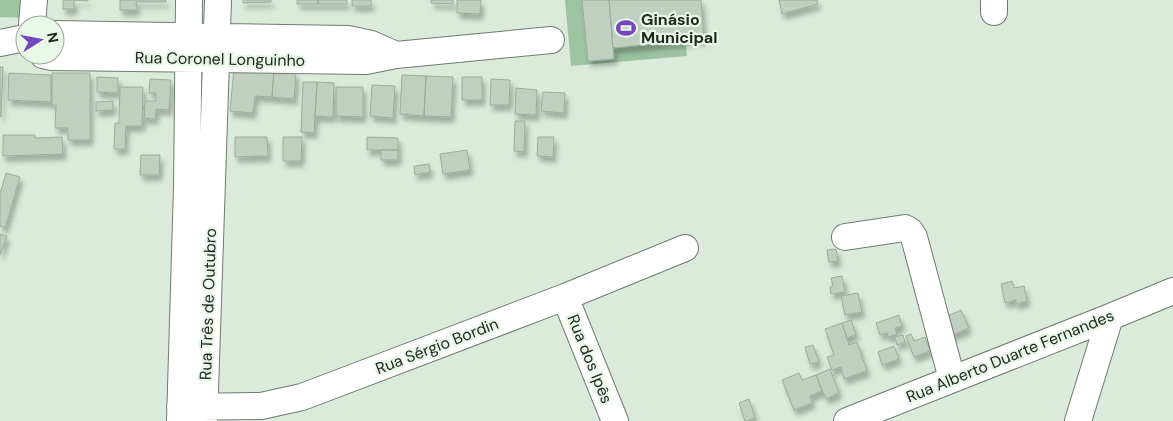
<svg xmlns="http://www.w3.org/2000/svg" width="1173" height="421" viewBox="0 0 1173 421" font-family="'DM Sans',sans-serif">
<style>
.green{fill:#9ec3a1}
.building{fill:#bfcfc0;stroke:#9cac9d;filter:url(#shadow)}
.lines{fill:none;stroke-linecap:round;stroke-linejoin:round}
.minor-casing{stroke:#6e7c6f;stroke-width:28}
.minor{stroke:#fff;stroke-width:26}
.labels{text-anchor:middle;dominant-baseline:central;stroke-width:4.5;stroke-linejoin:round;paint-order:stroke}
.poi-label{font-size:16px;font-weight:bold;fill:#222822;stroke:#e7f8e8;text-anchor:start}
.street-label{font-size:16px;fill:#222822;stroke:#e7f8e8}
</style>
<defs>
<filter id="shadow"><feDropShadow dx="3" dy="5.5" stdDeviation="2.5" flood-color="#0004"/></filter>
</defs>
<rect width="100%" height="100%" fill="#daebdb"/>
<path class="green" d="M0,0H28L27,18L0,17Z
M565,0H682L687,56L571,66Z"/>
<path class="building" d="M63,0H88V1L74,0V9H63Z
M120,0H166V2H136L137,10H120Z
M243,0H271V2L243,3Z
M297,0H318V4H297Z
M318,0H347V4H318Z
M352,0H371V6H352Z
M431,0H453V4L431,3Z
M457,0H481L480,14L457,13Z
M582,0H609L614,59L588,61Z
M609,0H701L704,39L613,48Z
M779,0H817L818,4L782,14Z
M0,67H3L1,117L0,116Z
M234,68L274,71L272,97L255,96L253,113L230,111Z
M274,71L296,73L294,99L272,97Z
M9,73L51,75V102L8,100Z
M52,73H90V140H68V128H55L56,105H52Z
M402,75L426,76L424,116L400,114Z
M426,76L453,77L451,117L424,116Z
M97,77L118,78V93L97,92Z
M462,77H482V100H462Z
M150,79L171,80L169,110L156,109L155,119L144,118L145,101H156V93H149Z
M491,79L510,80L509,105H490Z
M303,82H317L314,133L301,132Z
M317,82L334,83L333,117L315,116Z
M372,85L395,86L393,118L370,116Z
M120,87H143L142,126H126L125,149H114L115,123H119Z
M336,87H363V117L336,116Z
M516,88L537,90L536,115L515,114Z
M543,92L565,93L564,113L541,111Z
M113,101V110L96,111V102Z
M515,121H525L524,152L514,151Z
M3,135H35V138L62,137L63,154L3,156Z
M235,137H267L268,156L235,157Z
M283,137H302L301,161H283Z
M367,137L398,138V150H367Z
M538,137H554L553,157L537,156Z
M381,150H398V160H381Z
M467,150L470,170L443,174L440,154Z
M141,155H160L159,175H140Z
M429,164L430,172L415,175L414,166Z
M6,173L20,177L5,228L0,226V194Z
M0,234L7,236L0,255Z
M836,249L838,261L829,262L827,250Z
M842,276L845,292L831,294L830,287L833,286L831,278Z
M1012,281L1014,288L1024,286L1027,301L1016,304V300L1005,303L1001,284Z
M858,293L862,312L845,315L841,296Z
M961,310L969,328L951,336L943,318Z
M899,315L902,326L895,328L897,334L888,337L887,333L880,335L876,323Z
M851,320L856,335L847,338L842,323Z
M842,323L849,345L857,342L867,371L844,379L841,367L832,370L827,357L834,355L825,329Z
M911,334L914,341L925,337L930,351L914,357L906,336Z
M903,335L905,342L897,345L895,337Z
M813,345L819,362L810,364L805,347Z
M894,346L899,359L882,365L878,352Z
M830,369L839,393L826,399L816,375Z
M799,373L802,380L816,375L822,391L810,396L812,403L794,410L782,380Z
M749,399L755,418L745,421L739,403Z"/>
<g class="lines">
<defs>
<path id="minor" d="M994,0V12
M32,25L34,0
M55,34L348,39L371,44L396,55
M0,43L25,38
M43,55L52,57L366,61L396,55L551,40
M845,237L905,228L910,231L914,237L952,379
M565,297L615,421
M180,407L261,406L302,397L565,297L685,248
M180,421L187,187L189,0
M204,421L218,0
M847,421L1110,317L1173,291
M1078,421L1110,317"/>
</defs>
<use href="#minor" class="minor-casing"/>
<use href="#minor" class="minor"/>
</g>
<defs>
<symbol id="stadium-bare" viewBox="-9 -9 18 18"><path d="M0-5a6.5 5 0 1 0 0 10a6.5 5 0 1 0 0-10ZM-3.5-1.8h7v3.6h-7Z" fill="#7447bf" stroke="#e7f8e8" stroke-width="2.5" paint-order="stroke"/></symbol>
</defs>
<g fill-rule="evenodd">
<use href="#stadium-bare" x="612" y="14" width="28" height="28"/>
</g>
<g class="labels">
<g class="poi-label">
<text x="641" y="19">Ginásio<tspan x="641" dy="18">Municipal</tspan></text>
</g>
<g class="street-label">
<text transform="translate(220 59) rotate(1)">Rua Coronel Longuinho</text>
<text transform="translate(208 304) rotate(-88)">Rua Três de Outubro</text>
<text transform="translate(437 346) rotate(-21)">Rua Sérgio Bordin</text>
<text transform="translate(1010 356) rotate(-22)">Rua Alberto Duarte Fernandes</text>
<text transform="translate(590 359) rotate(68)">Rua dos Ipês</text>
</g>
</g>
<g transform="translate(40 40) rotate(79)"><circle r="24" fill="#e7f8e8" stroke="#98a599"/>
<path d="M0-4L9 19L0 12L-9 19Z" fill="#7447bf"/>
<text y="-8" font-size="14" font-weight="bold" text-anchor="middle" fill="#222822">N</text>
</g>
</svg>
